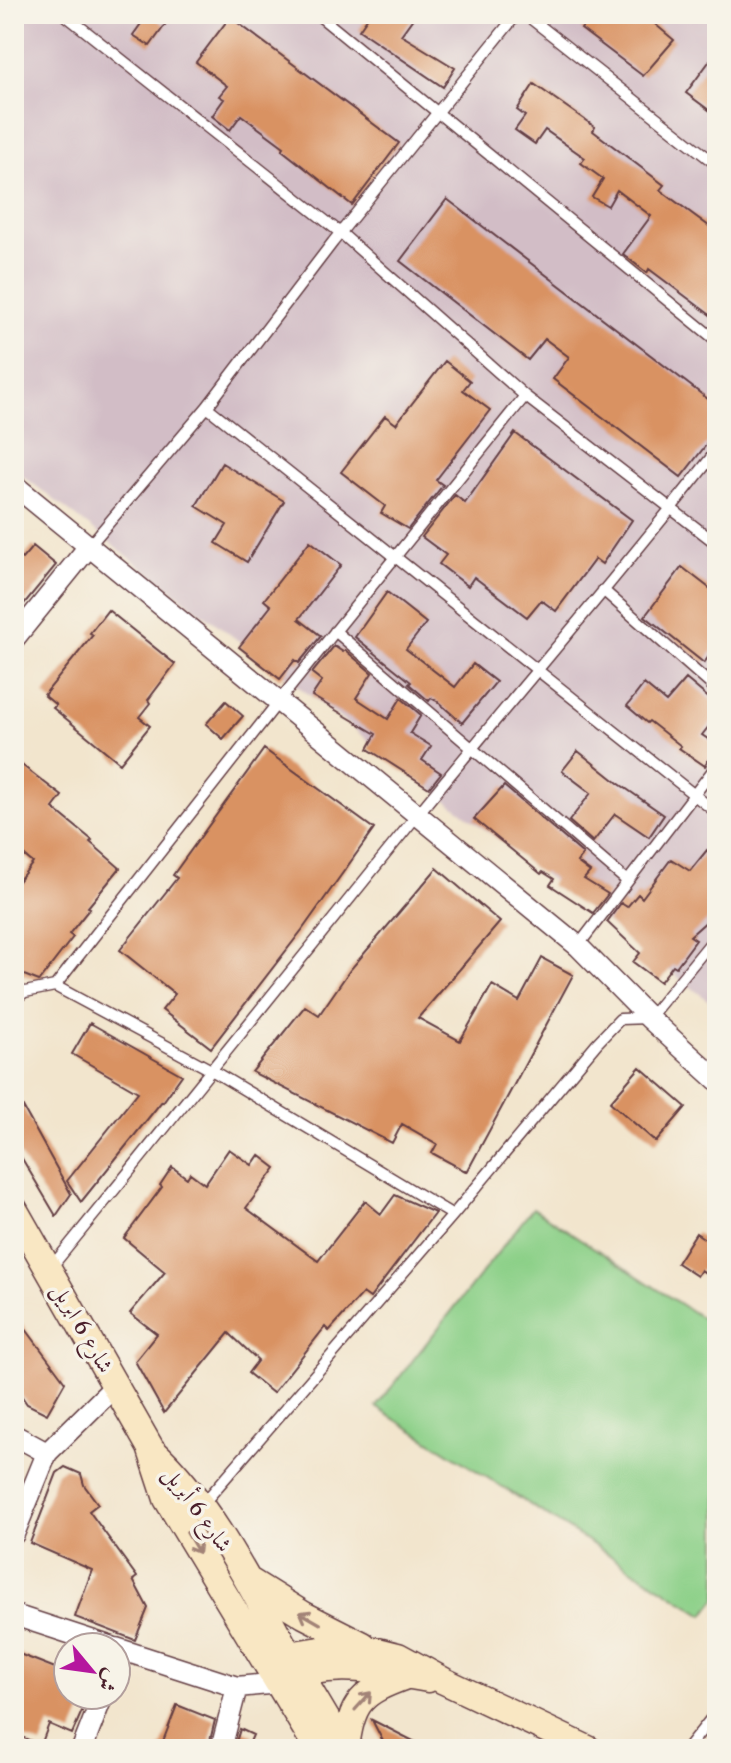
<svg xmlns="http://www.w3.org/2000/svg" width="731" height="1763" viewBox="0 0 731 1763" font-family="'Libre Caslon Text',Amiri,serif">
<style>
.industrial{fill:#d2bdc6}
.green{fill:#8cd088;stroke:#6b785a;stroke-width:2}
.building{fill:#d99262}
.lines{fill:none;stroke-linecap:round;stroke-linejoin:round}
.lane-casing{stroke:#633d43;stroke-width:13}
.street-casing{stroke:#633d43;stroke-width:23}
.secondary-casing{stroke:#633d43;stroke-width:29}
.lane{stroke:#fff;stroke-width:10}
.street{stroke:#fff;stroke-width:20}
.secondary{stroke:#f9e7c3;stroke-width:26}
.oneway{stroke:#a28377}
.labels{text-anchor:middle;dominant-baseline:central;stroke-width:7;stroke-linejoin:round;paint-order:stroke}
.street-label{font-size:22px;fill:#4a1f2b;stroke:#f7f3e8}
</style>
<rect width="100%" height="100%" fill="#f7f3e8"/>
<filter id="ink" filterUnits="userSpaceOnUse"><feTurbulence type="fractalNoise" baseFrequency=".0125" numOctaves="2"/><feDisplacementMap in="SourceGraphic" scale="16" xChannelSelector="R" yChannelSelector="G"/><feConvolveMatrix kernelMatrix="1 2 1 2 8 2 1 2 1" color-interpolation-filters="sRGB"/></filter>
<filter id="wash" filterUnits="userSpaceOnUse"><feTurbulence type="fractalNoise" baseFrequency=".006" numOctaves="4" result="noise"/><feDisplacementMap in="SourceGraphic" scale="32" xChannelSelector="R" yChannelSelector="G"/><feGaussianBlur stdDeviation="1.8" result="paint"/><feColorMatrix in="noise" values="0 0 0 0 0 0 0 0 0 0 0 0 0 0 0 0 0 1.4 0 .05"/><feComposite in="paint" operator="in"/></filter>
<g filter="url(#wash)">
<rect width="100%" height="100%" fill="#f2e5cd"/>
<path class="industrial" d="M14,14H717V1007L14,469Z"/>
<path class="green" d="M533,1208L717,1328V1598L704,1615L376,1407Z"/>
<g id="blocks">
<path class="building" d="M148,14L165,25L150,46L133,35Z
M370,14H416L401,35L455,68L443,87L359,30Z
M592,14H643L674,40L643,76L581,29Z
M230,17L399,143L352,205L282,150L284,147L241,115L230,130L212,116L224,99L219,96L227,86L196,62Z
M717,51V116L686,93Z
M534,84L595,127L593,131L664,185L660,190L717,232V320L649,269L647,273L623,254L651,216L617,190L608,206L592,197L603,179L581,163L585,158L545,130L535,144L515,130L525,116L517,110Z
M447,199L717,406V431L681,477L553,379L569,357L545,339L528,360L400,261Z
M445,361L470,381L463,390L490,410L436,480L443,485L408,529L381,513L385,506L341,472L385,416L396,424Z
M515,433L632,520L602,564L595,559L556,611L541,600L527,617L474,577L468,586L439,564L446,555L422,537L455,495L465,503Z
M222,463L284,501L247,562L216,543L227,525L196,506Z
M310,541L341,565L299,619L321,636L299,663L295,660L280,679L239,647L271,606L264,600Z
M33,546L56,565L14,616V553L22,559Z
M682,567L717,594V645L704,663L645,616Z
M387,592L426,623L406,649L455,687L473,664L496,682L462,723L437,701L431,698L429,701L409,684L411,682L355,637Z
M108,610L175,664L148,700L150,703L139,717L150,726L120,763L53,708L56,705L44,695L93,635L90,633Z
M334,646L343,652L345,650L372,673L356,698L388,719L401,698L421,715L410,733L431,746L422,760L441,773L429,788L368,749L376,734L312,696L322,681L312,673Z
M686,679L717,705V716L702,735L717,745L705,766L679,748L681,746L649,721L647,723L627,706L644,684L666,702Z
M226,701L243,716L223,739L206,724Z
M264,749L374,829L302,930L211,1048L162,1010L175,994L120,950L177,878L173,875Z
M578,751L618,783L664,815L649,837L615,814L593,842L569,821L591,793L562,771Z
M14,759L62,796L53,808L92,840L90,842L120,868L88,907L90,908L69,934L73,937L39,981L14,971V886L33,863L14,847Z
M504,786L583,854L577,862L590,872L584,879L608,894L593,913L550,885L554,879L543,872L541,874L474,819Z
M707,850L717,858V912L690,936L696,940L676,967L673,965L660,982L633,962L640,953L607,922L621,903L627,907L638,894L642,898L671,859L690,871Z
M437,868L500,922L418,1018L460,1041L492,985L519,1001L542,958L573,975L467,1172L432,1153L437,1144L402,1124L392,1143L252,1072L305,1006L319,1015L350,970Z
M90,1023L182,1075L163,1102L162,1101L81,1202L67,1181L138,1092L72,1054Z
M640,1067L686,1107L656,1142L610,1102Z
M14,1091L71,1194L56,1216L14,1145Z
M229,1149L252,1165L259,1155L276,1168L246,1208L318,1261L365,1201L381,1214L395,1195L435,1213L370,1298L363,1293L329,1331L325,1327L273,1393L248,1373L258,1360L229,1333L164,1413L135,1361L157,1334L130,1313L165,1272L124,1238L162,1187L160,1185L172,1167L187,1178L190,1173L205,1184Z
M696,1233L717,1247V1281L701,1270L697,1276L677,1263Z
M14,1313L65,1382L47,1414L27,1404L14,1385Z
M65,1467L81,1474L84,1485L98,1504L89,1511L137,1577L133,1580L148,1608L135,1640L75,1617L92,1570L30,1543L57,1473Z
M14,1652L68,1673V1695H89L72,1734L49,1724L41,1745L14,1734Z
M177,1705L215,1720L208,1749H160Z
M372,1720L429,1749H387Z
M240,1729L253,1735L247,1749H234Z"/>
</g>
</g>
<g filter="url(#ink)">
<use href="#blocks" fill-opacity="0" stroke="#633d43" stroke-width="2"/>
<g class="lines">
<defs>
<path id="lane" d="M64,14L342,234L525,396L717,544
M317,14L717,341
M525,14L717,165
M207,407L717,813
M90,545L207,407L333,242L517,14
M603,590L717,690
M335,631L627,881
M578,946L717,765
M55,986L213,1071L453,1215
M14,999L25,992L55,986L279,701L525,396
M49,1270C173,1119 294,966 418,814C517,692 621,574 717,450
M202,1505L453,1215L597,1043L620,1019L649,1018L717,935
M687,1749L717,1711"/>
<path id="street" d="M14,485L578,946L649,1018L717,1080
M14,639L90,545
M14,1435L47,1453
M14,1534L47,1453L116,1385
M14,1615L112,1647
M116,1648L237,1687L280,1683
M82,1749L103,1695
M221,1749L237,1687"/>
<path id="secondary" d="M14,1209L150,1447L167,1499L318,1749
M152,1450C209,1502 248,1581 285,1648C304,1682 325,1716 344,1749
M251,1582L304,1615L363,1645
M275,1657L326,1649L374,1650L398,1656L444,1681L588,1749
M286,1680C329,1659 383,1671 428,1679
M346,1749C351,1701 362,1692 406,1676"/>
</defs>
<use href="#lane" class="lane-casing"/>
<use href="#street" class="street-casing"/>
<use href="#secondary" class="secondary-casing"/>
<use href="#lane" class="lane"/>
<use href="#street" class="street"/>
<use href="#secondary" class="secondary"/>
</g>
<defs><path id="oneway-shaft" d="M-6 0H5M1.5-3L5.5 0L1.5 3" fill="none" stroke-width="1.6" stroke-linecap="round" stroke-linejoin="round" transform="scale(2)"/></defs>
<g class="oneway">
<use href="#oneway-shaft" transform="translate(193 1543) rotate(59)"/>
<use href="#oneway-shaft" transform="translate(310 1618) rotate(-150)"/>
<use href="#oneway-shaft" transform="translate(363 1701) rotate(-48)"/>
</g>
</g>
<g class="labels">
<g class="street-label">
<text transform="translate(83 1328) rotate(60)">شارع 6 ابريل</text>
<text transform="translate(198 1509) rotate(54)">شارع 6 أبريل</text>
</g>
</g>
<rect width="731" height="1763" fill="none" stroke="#f7f3e8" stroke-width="48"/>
<g transform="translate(92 1671) rotate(119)"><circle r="38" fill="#f7f3e8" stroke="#b29e9c" stroke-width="2"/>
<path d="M0-6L14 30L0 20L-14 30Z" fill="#b5179e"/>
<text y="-12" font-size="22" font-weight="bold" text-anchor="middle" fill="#4a1f2b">ش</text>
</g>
</svg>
